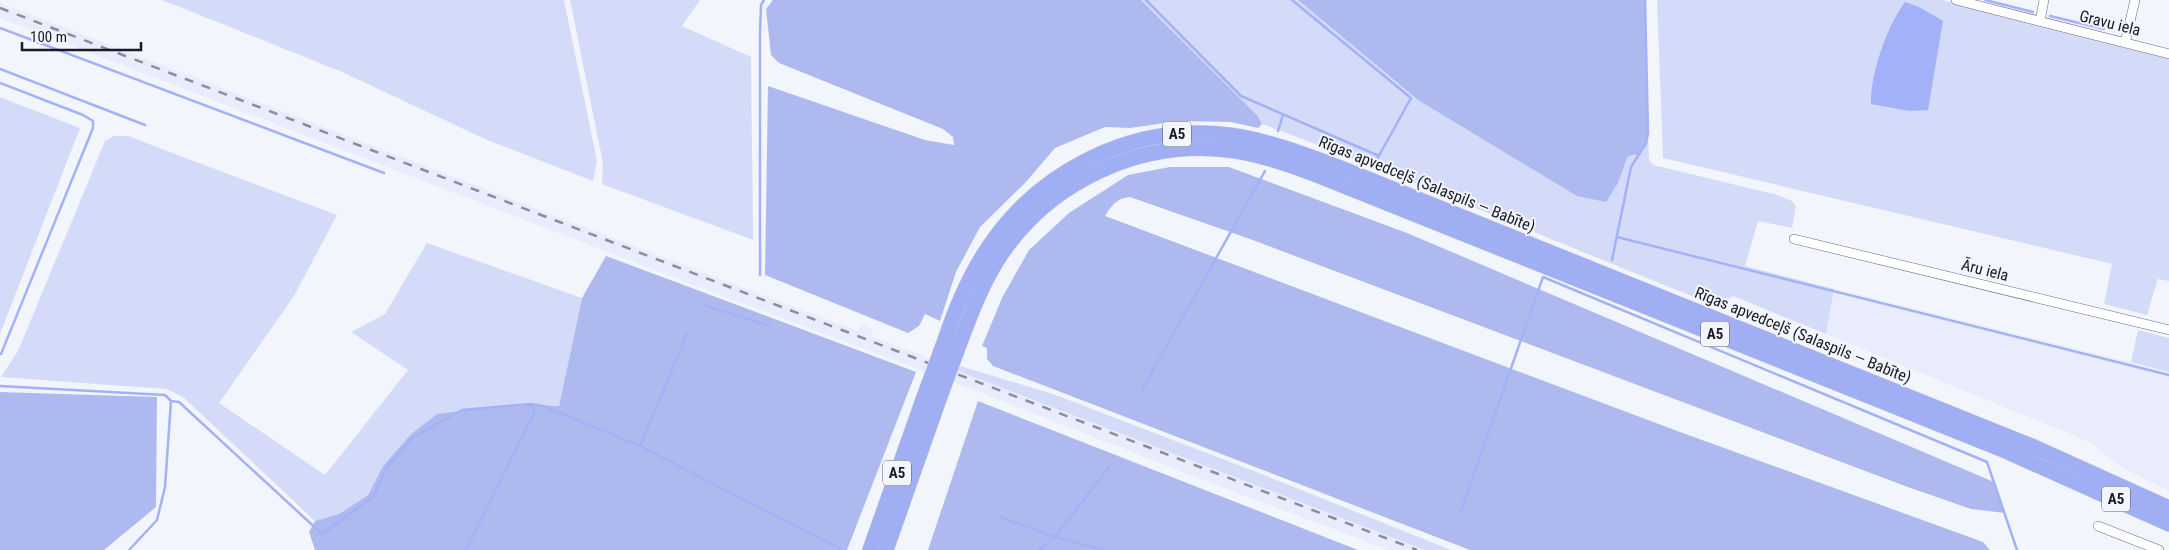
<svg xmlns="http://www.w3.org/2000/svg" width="2169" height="550" viewBox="0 0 2169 550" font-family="'Roboto Condensed',sans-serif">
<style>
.built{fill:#e8ecfc}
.green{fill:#d4dbf8}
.forest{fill:#aebaef}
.water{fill:#a2b1f8}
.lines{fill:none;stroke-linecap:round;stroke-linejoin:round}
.stream{stroke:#a2b1f8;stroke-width:2.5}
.minor-casing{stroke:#666c89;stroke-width:10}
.trunk-casing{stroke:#d1d1d4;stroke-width:16}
.minor{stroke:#fff;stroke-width:9}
.trunk{stroke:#a0aef3;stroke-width:15}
.rail{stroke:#8b8e97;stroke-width:2.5;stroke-dasharray:9 9;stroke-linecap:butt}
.trunk-bridge-casing{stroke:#d1d1d4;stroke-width:16;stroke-linecap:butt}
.trunk-bridge{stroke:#a0aef3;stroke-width:15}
.labels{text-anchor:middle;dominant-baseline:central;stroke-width:4;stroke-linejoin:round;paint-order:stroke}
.shield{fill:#f3f5fc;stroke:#5a5c66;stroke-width:1}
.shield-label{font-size:15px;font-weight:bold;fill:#181b26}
.street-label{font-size:16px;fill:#181b26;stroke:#f3f5fc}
</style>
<rect width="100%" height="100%" fill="#f3f5fc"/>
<path class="built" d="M0,3L775,300L858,331L861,324L873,329L871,336L931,359L926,372L699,287L0,18Z
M1834,289L2169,372V491L2119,466L2092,443L1826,334Z
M958,371L1078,416L1425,550H1389L1203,480L954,382Z"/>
<path class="green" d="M162,0H564L597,161L593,181L485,139L342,72Z
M570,0H700L682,26L751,57L753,240L602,184L603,163Z
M1141,0H1298L1418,100L1618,183L1628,156L1646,143L1648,133L1649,159L1653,165L1774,194L1792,201L1796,206L1792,228L1758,221L1745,266L1834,289L1826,334L1733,296L1721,304H1712C1562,245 1414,180 1262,124L1257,115Z
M1657,0H1942L2169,59V281L2158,279L2147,315L2104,304L2112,264L1663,158Z
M0,97L80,128L0,334Z
M114,136H128L337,215L294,296L219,403L325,475L408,370L351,332L385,314L427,243L582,298L559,406L517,404L410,435L383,466L368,495L339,514L315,521L183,397L166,389L1,377L18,351L105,141Z
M2138,330L2169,338V372L2131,362Z
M960,366L1053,394L1259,473L1451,550H1425L958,371Z"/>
<path class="forest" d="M773,0H1141L1257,115L1262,124L1258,128L1231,122L1179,121L1130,128L1105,127L1055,148L1025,183L980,227L956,272L940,321L925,314L919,326L908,333L765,275L768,86L925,140L954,145L953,137L943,129L779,63L771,55L766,9Z
M1298,0H1645L1648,133L1646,143L1638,154L1628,156L1618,183L1606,202L1577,196L1418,100Z
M1170,167H1229L1407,233L1994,482L2005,513L1971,509L1905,486L1250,239L1130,197C1117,198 1112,205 1105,216L1680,432L1983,542L1990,550H1470L993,366L987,359V348L982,346L1002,298L1029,250L1069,213L1128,175Z
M606,256L916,372L847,550H315L309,532L315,521L339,514L368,495L383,466L410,435L437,414L517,404L559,406L582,298Z
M0,392L157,397L156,507L104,550H0Z
M978,401L1358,550H928Z"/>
<path class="water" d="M1905,2L1921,8L1943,21L1928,110L1910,111L1871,104C1870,74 1887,26 1905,2Z"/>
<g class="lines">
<path class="stream" d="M1146,0L1241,96L1379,156
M1292,0L1411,98L1376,161
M1985,0L2033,12
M2050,16L2104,29
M0,28L384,173
M0,69L145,125
M0,83L83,115L93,121V128L1,354
M1278,131L1283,115
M1617,237L2169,375
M1612,260L1631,167L1646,143L1648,133L1645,0
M760,275V32L761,5L764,0
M703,305L770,326
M0,386L165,395L171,401
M1142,390L1265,171
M640,446L687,334
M1461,511L1543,277L1987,462L2017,550
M1000,517L1055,537L1104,550
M129,550L157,520L165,487L171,401L179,402L322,534L373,497L386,469L412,438L462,410L530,404L543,406L640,446L842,550
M466,550L535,411L530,404
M1039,550L1055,537L1109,467"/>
<defs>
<path id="minor" d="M1956,0L2169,54
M2040,21L2044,0
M2125,43L2135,0
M1794,239L2169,330
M2098,526L2159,550"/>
<path id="trunk" d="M945,340C955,310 967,281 984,254C1036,171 1132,123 1229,135C1267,140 1303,154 1338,167L2034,447L2169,508
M959,345C970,316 981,286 998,259C1049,180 1143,137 1236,151C1267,156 1297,167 1327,179L2001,449L2169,524
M870,550L924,397
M886,550L938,402"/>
</defs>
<use href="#minor" class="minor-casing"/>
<use href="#trunk" class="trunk-casing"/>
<use href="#minor" class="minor"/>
<use href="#trunk" class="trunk"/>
<path class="rail" d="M0,8L1417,550"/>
<defs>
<path id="trunk-bridge" d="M924,397L945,340
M938,402L959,345"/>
</defs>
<use href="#trunk-bridge" class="trunk-bridge-casing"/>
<use href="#trunk-bridge" class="trunk-bridge"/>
</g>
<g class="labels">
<g class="shield">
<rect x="1163" y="121.5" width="28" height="25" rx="4"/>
<rect x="1701" y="321.5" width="28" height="25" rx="4"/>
<rect x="883" y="460.5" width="28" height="25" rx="4"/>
<rect x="2102" y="486.5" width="28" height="25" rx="4"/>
</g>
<g class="shield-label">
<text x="1177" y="134">A5</text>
<text x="1715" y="334">A5</text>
<text x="897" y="473">A5</text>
<text x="2116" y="499">A5</text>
</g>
<g class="street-label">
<text transform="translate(2110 23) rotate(14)">Gravu iela</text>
<text transform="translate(1427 184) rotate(22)">Rīgas apvedceļš (Salaspils — Babīte)</text>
<text transform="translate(1985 270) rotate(14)">Āru iela</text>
<text transform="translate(1803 335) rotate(22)">Rīgas apvedceļš (Salaspils — Babīte)</text>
</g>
</g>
<path d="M22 42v8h119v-8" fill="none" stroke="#181b26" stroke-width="2.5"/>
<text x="30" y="42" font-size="15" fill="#181b26" stroke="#f3f5fc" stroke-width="4" paint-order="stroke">100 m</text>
</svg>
